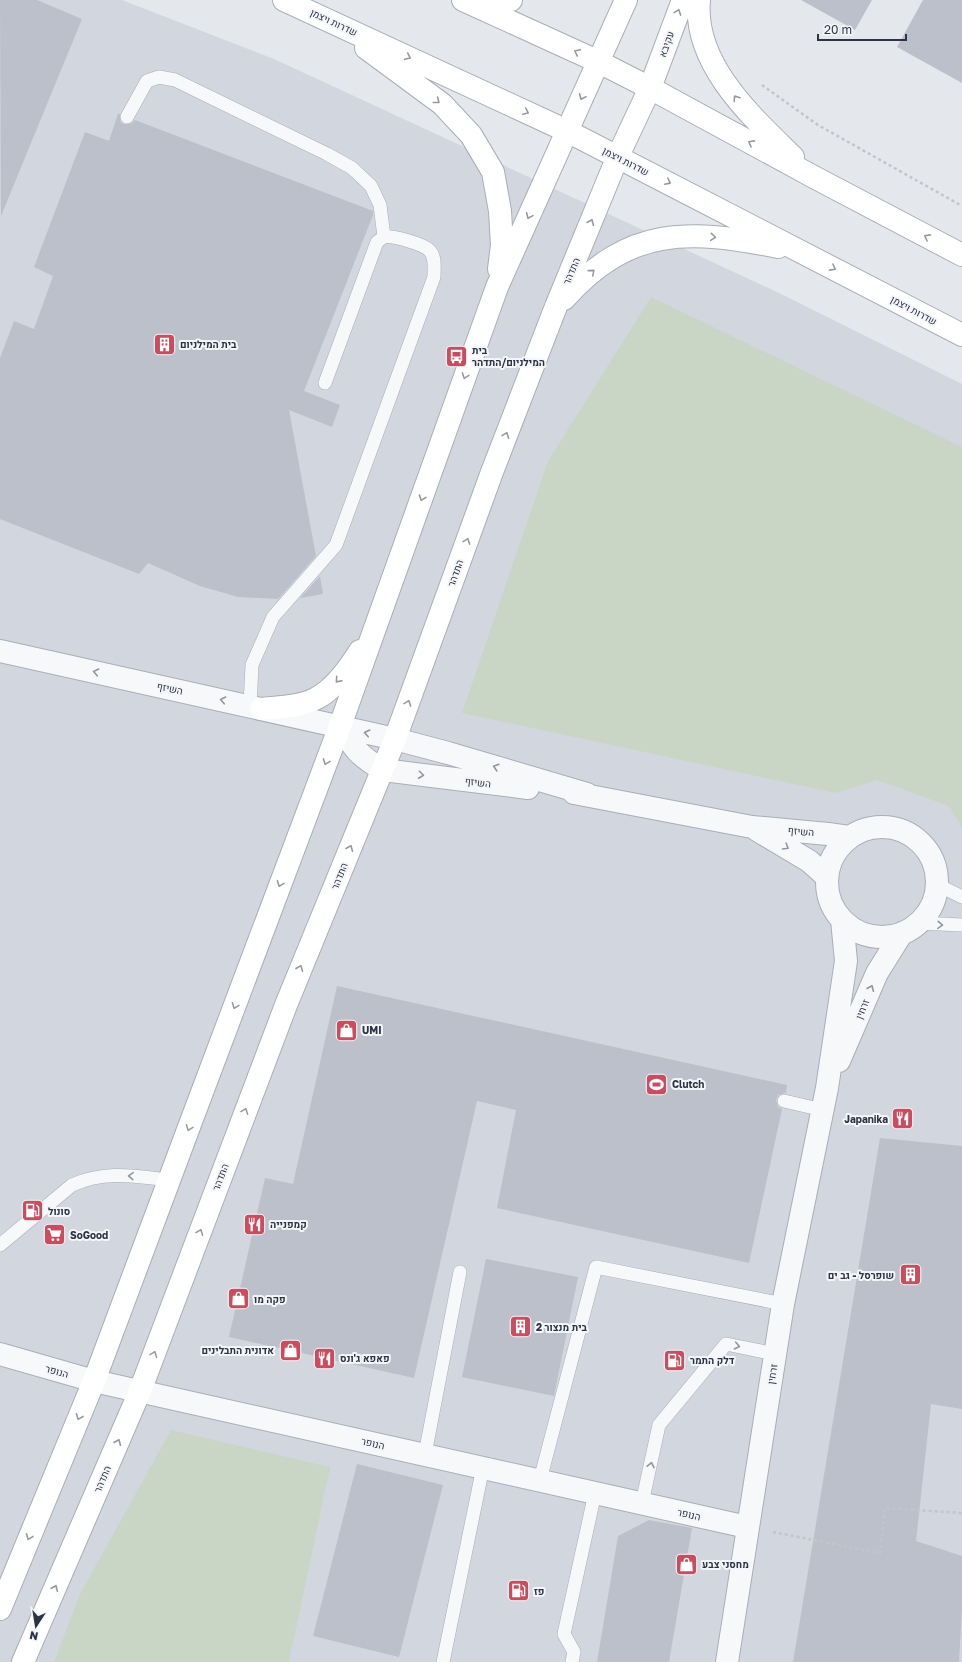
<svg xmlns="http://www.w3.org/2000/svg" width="962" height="1662" viewBox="0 0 962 1662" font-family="'Golos Text',Heebo,sans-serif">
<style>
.built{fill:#d2d6de}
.green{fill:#c9d6c5}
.building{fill:#bbc0ca}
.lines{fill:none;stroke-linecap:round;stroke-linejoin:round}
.lane-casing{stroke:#a9aeb7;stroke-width:14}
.street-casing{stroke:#a9aeb7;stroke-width:24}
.secondary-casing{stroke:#a9aeb7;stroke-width:24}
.path{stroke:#c2c5cb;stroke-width:2.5;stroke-dasharray:3 3;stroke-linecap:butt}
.lane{stroke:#f7f8fa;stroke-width:13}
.street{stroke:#f7f8fa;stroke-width:22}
.secondary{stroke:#fff;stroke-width:22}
.oneway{stroke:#959aa2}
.oneway2{stroke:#9196a0}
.labels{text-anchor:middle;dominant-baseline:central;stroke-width:4;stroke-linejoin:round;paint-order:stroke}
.street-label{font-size:10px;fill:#2b3445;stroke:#f4f6f9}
.poi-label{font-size:10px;font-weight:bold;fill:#2b3445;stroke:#f4f6f9;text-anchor:start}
</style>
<rect width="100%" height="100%" fill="#e4e7ec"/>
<path class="built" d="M0,0H122L274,59L777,292L962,384V1662H0Z"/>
<path class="green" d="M651,297L962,447V827L949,806L877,780L836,793L462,713L548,461Z
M171,1430L330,1467L289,1662H54L80,1594Z"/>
<path class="building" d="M0,0H37L82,19L1,216Z
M801,0H872L855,30Z
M923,0H962V83L897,47Z
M118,114H120V121L123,124H131L135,120L373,211V215L304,391L340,405L332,427L289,410L316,556L278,599L238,597L200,586L148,563L139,574L0,519V358L14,321L34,329L53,276L34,267L85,132L109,141Z
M320,576L323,594L300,598Z
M337,986L787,1085L786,1093L778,1095L776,1100L778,1107L782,1109L749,1263L497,1208L516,1110L477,1101L414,1378L229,1337L265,1178L293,1184Z
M880,1138L962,1146V1409L931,1404L916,1541L962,1556V1608L959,1662H793Z
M486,1259L578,1277L554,1396L462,1377Z
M357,1464L443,1485L399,1657L313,1636Z
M649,1520L692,1528L669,1662H597L618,1536Z"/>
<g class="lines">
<defs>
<path id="lane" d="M127,117L147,81L159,77L175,80L327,154L352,168L371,186L380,205L384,237
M250,706L252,665L273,617L336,545L434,277C434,268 436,256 429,250C423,244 392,235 384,237C382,238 379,241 377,242L325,383
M938,885L962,897
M919,923L962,925
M784,1101L823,1110
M0,1245L72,1185C105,1170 134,1176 169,1180
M425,1454L460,1272
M540,1480L596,1267L783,1304
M642,1503L659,1425L726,1344L775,1354
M443,1662L483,1467
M572,1662L574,1652L564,1634L595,1493"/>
<path id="street" d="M0,651L395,739L448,753L587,794
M340,726C354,749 359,756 383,770L528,788
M574,793L752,827L828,834L849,837
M827 882a55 55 0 1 1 110 0a55 55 0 1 1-110 0Z
M757,830L809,861L827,877
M839,1061L877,973L902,933
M0,1354L94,1381L747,1527
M727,1662L783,1304L827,1088L846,961L842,920"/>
<path id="secondary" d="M284,0L567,131L962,335
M463,0L599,62L650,88L812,176L962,255
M486,0H511
M699,0C693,64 751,116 793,157
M366,48L442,104L471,135L493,172L500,211L502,245L499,269
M564,299C629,226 689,229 778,247
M261,709C279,707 299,707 315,699C334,690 349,668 360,651
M0,1609L94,1381L192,1119L340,726L497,287L626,0
M23,1662L140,1391L286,1005L395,739L492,472L555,309L618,156L650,88L683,0"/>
</defs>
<use href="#lane" class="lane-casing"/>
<use href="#street" class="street-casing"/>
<use href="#secondary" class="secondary-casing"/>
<path class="path" d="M762,85L818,125L962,206
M773,1532L880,1553L885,1508L962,1513"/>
<use href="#lane" class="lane"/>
<use href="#street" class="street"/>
<use href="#secondary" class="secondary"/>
</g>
<defs><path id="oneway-chevron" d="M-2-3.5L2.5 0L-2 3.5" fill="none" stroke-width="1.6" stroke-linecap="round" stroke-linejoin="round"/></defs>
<g class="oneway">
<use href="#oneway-chevron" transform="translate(678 12) rotate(-70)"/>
<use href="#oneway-chevron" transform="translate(577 52) rotate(-155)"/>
<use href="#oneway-chevron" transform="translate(408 57) rotate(25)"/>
<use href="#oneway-chevron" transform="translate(582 97) rotate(114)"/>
<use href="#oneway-chevron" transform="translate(736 98) rotate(-124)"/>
<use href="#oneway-chevron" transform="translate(437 101) rotate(38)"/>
<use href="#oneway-chevron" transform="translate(526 112) rotate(25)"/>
<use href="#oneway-chevron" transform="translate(751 143) rotate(-151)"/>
<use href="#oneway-chevron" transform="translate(668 182) rotate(27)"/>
<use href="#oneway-chevron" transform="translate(529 216) rotate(114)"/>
<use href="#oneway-chevron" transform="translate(591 222) rotate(-67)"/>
<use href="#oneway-chevron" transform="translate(713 237) rotate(5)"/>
<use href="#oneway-chevron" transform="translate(927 237) rotate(-152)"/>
<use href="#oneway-chevron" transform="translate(833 268) rotate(28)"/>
<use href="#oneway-chevron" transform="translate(592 272) rotate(-41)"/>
<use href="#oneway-chevron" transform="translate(465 376) rotate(110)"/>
<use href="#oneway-chevron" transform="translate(506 435) rotate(-69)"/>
<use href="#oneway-chevron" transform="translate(422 498) rotate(110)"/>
<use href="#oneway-chevron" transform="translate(467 541) rotate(-70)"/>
<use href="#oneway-chevron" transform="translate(338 680) rotate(131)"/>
<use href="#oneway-chevron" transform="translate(408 703) rotate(-70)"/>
<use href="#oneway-chevron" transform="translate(326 762) rotate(111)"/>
<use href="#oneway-chevron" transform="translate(350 848) rotate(-68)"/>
<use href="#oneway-chevron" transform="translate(280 884) rotate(111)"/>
<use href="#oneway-chevron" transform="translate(300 968) rotate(-68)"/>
<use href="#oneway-chevron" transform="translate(235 1006) rotate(111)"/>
<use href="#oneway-chevron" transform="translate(245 1111) rotate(-69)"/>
<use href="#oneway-chevron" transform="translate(189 1128) rotate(111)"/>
<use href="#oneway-chevron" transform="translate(200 1232) rotate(-69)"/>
<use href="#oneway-chevron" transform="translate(154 1354) rotate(-69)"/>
<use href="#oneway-chevron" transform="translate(79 1417) rotate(112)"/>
<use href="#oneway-chevron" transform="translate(118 1442) rotate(-67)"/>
<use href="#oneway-chevron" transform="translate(29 1537) rotate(112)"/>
<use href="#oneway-chevron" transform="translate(55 1588) rotate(-67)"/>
</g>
<g class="oneway2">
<use href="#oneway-chevron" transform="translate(96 672) rotate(-168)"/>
<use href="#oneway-chevron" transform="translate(223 700) rotate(-168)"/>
<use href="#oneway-chevron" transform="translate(367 733) rotate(-167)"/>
<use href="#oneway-chevron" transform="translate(496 767) rotate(-163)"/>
<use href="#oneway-chevron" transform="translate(421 775) rotate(7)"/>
<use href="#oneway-chevron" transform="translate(786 847) rotate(31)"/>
<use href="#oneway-chevron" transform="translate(940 925) rotate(3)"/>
<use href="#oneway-chevron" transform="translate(871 988) rotate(-67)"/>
<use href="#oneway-chevron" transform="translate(131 1176) rotate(-177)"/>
<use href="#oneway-chevron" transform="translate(737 1346) rotate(12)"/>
<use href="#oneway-chevron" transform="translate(651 1465) rotate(-78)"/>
</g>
<defs>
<symbol id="building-square" viewBox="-11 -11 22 22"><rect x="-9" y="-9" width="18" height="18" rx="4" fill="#d1495b" stroke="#f4f6f9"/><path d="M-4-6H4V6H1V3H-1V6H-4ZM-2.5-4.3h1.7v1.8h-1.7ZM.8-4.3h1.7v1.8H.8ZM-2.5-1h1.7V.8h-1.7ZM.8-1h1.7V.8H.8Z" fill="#fff"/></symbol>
<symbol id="bus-square" viewBox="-11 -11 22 22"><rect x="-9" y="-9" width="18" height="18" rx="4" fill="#d1495b" stroke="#f4f6f9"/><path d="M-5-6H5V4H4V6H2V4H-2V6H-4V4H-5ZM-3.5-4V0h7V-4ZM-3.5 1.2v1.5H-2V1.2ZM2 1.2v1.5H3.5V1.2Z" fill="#fff"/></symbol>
<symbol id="shop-square" viewBox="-11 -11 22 22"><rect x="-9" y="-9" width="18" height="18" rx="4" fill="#d1495b" stroke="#f4f6f9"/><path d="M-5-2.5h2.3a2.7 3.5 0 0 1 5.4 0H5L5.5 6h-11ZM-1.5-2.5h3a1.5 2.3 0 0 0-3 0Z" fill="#fff"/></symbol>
<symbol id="stadium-square" viewBox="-11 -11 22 22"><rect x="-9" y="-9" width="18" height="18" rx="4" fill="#d1495b" stroke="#f4f6f9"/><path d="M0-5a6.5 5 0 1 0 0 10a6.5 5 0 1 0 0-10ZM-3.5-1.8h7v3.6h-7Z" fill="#fff"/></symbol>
<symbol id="restaurant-square" viewBox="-11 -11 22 22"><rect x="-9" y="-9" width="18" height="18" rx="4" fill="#d1495b" stroke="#f4f6f9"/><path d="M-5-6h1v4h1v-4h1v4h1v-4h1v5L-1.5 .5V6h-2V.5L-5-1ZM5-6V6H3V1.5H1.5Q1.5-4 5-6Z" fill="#fff"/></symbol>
<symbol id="fuel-square" viewBox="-11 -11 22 22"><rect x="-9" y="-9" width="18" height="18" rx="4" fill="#d1495b" stroke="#f4f6f9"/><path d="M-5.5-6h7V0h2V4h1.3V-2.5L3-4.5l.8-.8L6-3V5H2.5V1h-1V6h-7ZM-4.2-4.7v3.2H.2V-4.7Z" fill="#fff"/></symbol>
<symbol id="supermarket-square" viewBox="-11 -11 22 22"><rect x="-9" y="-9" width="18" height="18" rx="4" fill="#d1495b" stroke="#f4f6f9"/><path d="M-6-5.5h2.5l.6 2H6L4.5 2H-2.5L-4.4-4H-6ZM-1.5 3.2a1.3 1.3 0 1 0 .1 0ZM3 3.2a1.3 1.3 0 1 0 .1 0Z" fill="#fff"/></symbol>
</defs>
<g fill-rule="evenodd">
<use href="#building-square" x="152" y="332" width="25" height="25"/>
<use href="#bus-square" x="444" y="344" width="25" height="25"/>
<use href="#shop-square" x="334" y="1018" width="25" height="25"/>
<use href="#stadium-square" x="644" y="1072" width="25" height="25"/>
<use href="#restaurant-square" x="890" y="1106" width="25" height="25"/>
<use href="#fuel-square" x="20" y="1198" width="25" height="25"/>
<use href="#restaurant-square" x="242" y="1212" width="25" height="25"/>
<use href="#supermarket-square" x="42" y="1222" width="25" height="25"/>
<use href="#building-square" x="898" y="1262" width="25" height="25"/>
<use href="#shop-square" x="226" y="1286" width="25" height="25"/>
<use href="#building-square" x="508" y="1314" width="25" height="25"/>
<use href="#shop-square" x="278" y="1338" width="25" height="25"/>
<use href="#restaurant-square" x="312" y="1346" width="25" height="25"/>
<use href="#fuel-square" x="662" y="1348" width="25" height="25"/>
<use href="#shop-square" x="674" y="1552" width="25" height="25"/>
<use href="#fuel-square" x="506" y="1578" width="25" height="25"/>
</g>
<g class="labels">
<g class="street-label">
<text transform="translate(334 22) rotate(25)">שדרות ויצמן</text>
<text transform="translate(666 44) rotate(-70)">עקיבא</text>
<text transform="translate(626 161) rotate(27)">שדרות ויצמן</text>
<text transform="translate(571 271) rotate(-67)">התדהר</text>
<text transform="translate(914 310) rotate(28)">שדרות ויצמן</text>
<text transform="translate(455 573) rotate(-70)">התדהר</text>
<text transform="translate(170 688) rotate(12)">השיזף</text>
<text transform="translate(478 782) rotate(7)">השיזף</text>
<text transform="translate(801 831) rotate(5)">השיזף</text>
<text transform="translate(339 876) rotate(-68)">התדהר</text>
<text transform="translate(862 1009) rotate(-67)">זרחין</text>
<text transform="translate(220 1177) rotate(-69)">התדהר</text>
<text transform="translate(57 1371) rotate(15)">הנופר</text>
<text transform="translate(772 1374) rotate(-81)">זרחין</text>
<text transform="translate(373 1443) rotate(13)">הנופר</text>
<text transform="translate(102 1479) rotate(-67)">התדהר</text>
<text transform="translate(689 1514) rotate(13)">הנופר</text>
</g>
<g class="poi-label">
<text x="180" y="344">בית המילניום</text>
<text x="472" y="350">בית<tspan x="472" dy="12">המילניום/התדהר</tspan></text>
<text x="362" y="1030">UMI</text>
<text x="672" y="1084">Clutch</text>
<text x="888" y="1119" text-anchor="end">Japanika</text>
<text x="48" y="1211">סונול</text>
<text x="270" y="1224">קמפנייה</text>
<text x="70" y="1235">SoGood</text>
<text x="894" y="1275" text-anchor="end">שופרסל - גב ים</text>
<text x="254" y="1299">פקה מו</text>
<text x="536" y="1327">בית מנצור 2</text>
<text x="274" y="1350" text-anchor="end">אדונית התבלינים</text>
<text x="340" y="1358">פאפא ג'ונס</text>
<text x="690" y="1360">דלק התמר</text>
<text x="702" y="1564">מחסני צבע</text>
<text x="534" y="1591">פז</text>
</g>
</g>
<g transform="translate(36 1626) rotate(192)" stroke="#f4f6f9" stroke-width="3" paint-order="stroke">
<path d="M0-3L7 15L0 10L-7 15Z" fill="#2b3445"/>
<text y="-6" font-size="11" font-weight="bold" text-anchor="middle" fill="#2b3445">N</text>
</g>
<path d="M818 34v6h88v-6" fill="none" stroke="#2b3445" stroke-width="2"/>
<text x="824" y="34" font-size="12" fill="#2b3445" stroke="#f4f6f9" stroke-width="3" paint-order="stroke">20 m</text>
</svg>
